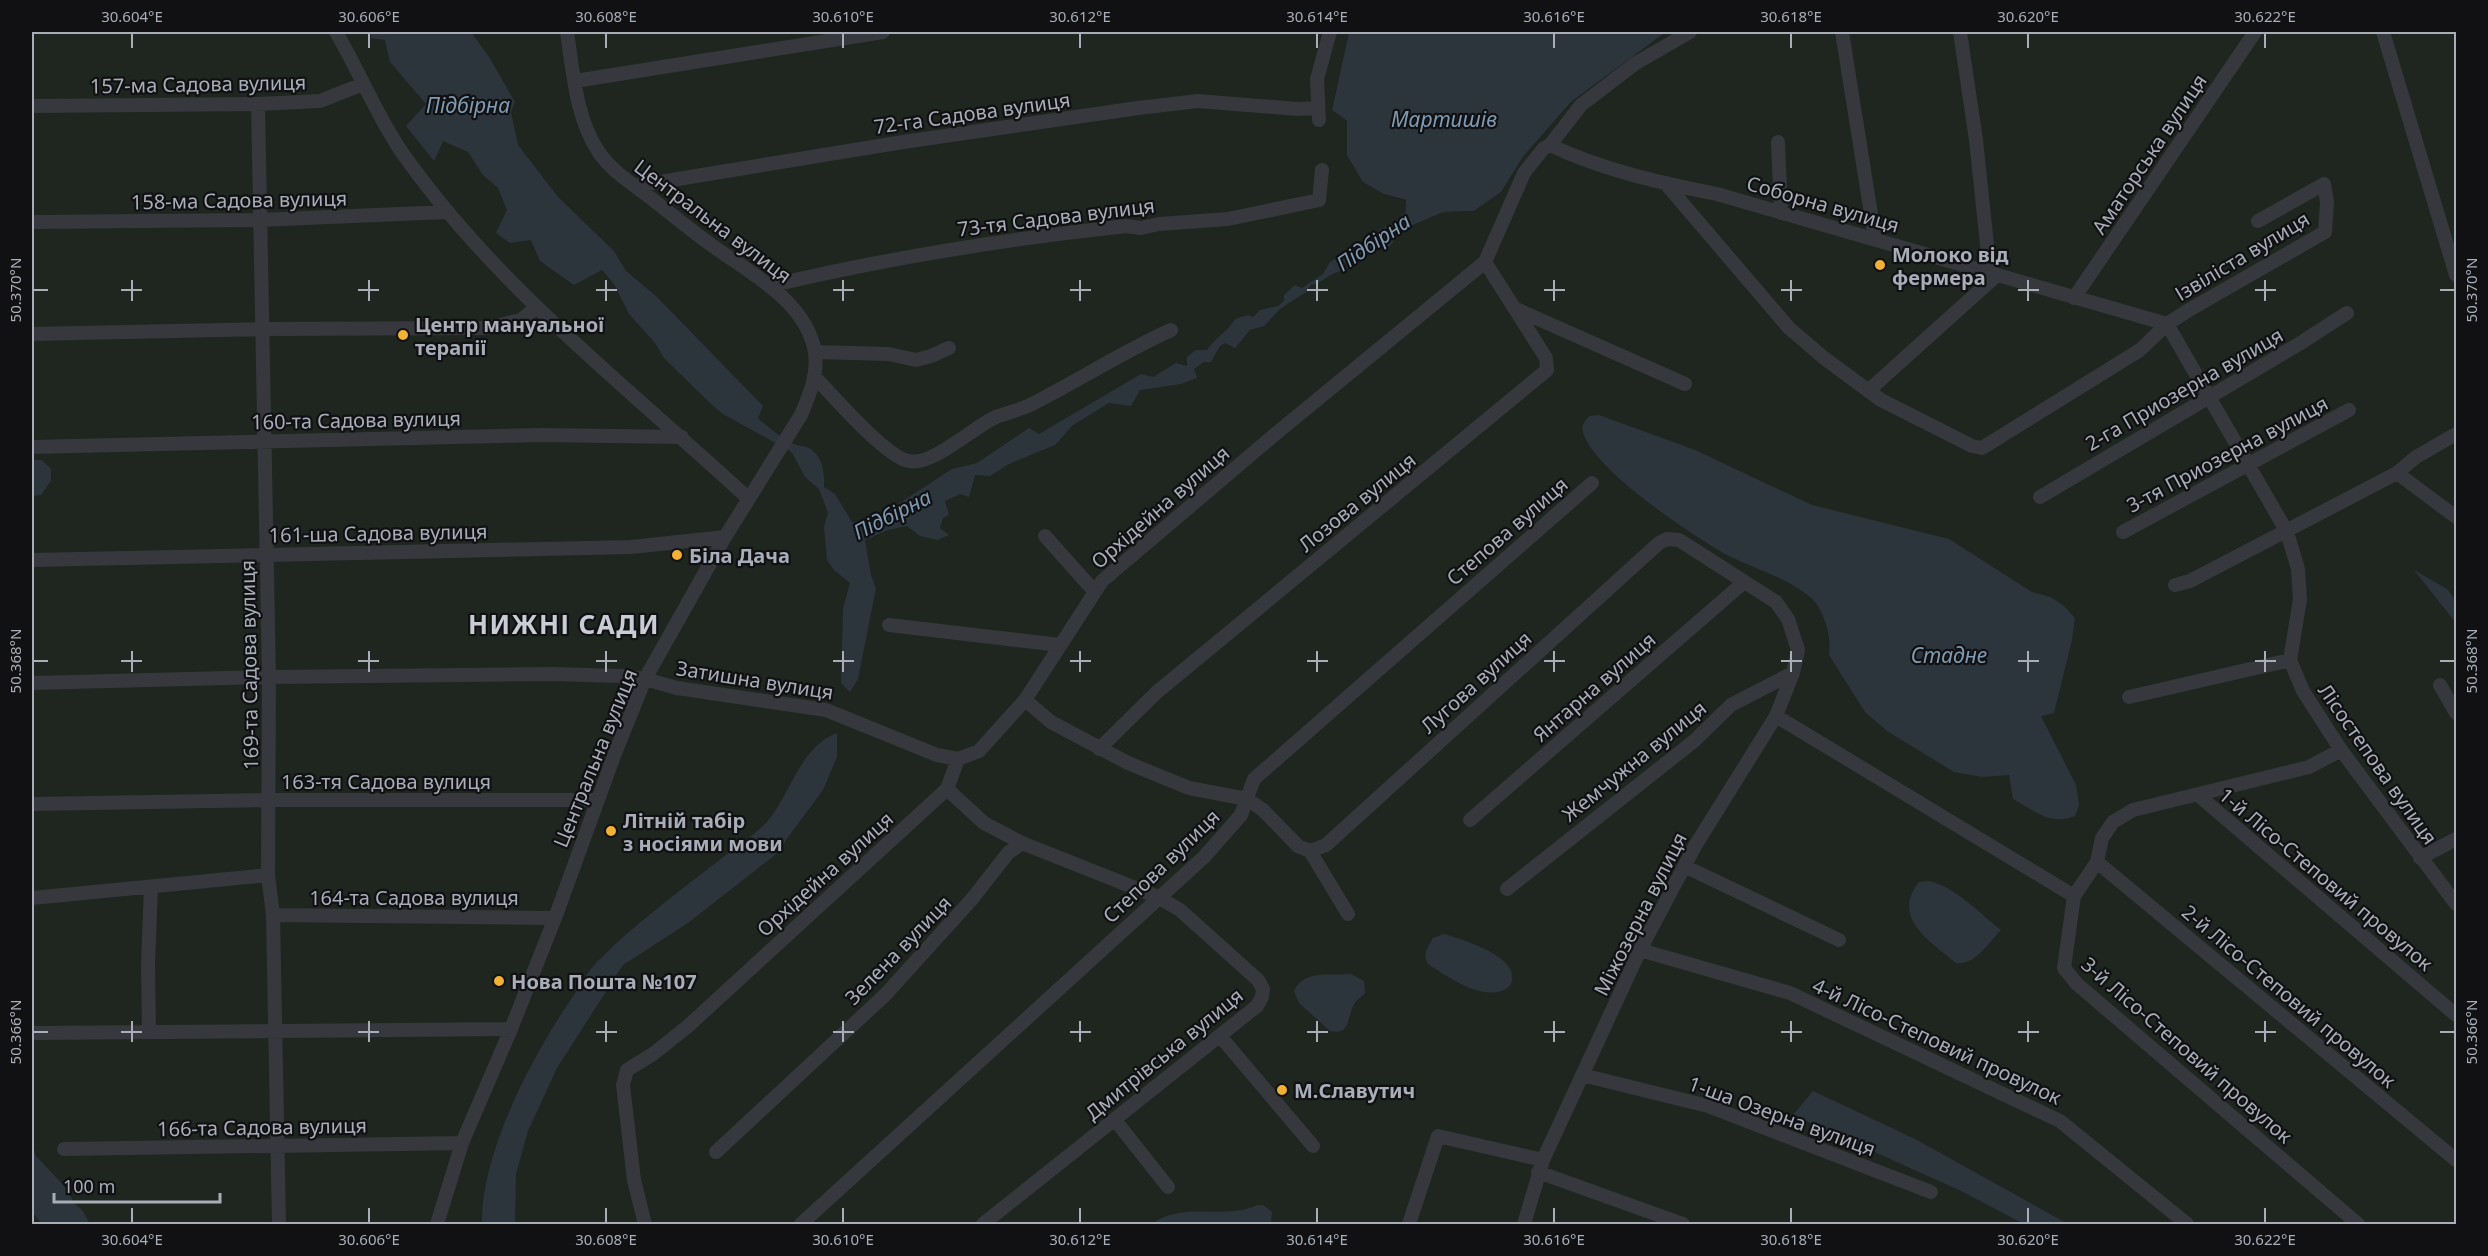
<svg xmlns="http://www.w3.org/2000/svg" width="2488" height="1256" viewBox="0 0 2488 1256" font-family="'Noto Sans',sans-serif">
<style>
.green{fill:#1e261f}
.water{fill:#2c353c}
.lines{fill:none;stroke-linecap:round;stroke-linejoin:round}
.minor{stroke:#37383d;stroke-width:14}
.ticks{fill:none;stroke:#a8adb8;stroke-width:2}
.poi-dot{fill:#f2b134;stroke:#111113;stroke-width:2}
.labels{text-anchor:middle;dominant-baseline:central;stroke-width:4.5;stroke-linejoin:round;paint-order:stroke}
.street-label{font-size:20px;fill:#a8adb8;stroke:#111113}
.poi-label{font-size:20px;font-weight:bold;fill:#a8adb8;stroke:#111113;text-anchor:start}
.water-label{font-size:21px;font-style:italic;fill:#7f9bb3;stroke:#111113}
.district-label{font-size:26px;font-weight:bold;letter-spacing:1.5px;fill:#c9ccd4;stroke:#111113}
.neatline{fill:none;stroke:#a8adb8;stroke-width:2}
.ticks-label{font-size:15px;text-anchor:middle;fill:#a8adb8}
</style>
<rect width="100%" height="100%" fill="#161618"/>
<path class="green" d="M32,32H1349L1332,110L1347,121V155L1384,194L1443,212L1474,211L1501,192L1523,157L1571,102L1666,32H2456V1224H32Z"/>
<path class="water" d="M371,32H471L489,57L515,102L511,112L518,145L558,197L614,251L626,271L657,297L763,406L758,418C769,428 780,437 792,443C797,446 801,445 806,447C822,452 825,473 824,487L835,494L852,522L869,523L952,469L977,463L1029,428L1039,434L1141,374L1153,377L1176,363L1187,366V357L1196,350H1207C1215,337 1227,333 1235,319L1248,315L1253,317L1260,310L1278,306L1284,301V295L1295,285L1302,288L1323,274L1330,262L1372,241L1379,230L1393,223L1406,212V200L1384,194L1363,182L1347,155V121L1332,110L1349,32H1666L1571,102L1523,157L1501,192L1474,211L1443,212L1403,229L1390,246L1365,252L1345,262L1339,272C1327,274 1323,283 1311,285L1306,292L1280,309L1264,326L1250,330L1235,348L1225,343L1220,346L1211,362H1204L1194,369L1197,378L1181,384L1140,390L1131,406L1109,403L1073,425L1055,445L1009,464L990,476L975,475L969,497L960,494L945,501L949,515L943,518L940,528L949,535L937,540L920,536L907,526L888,530L865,540L871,575L876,588L858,679L850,692L841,683L843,608L850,583L834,570L827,560L824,527L828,513L819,489L805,477L794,456L790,451L723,414L712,405L664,358L655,343L629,314L614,284L602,270L574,285L540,261L531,240L510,243L496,233L507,210L498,188L483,175L468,152L443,141L434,161L406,126L426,104L390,62L385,40L371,38Z
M1599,415L1695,450L1812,505L1949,539L2032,592L2050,597L2063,605L2075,618L2072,640L2054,713L2041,716L2076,785L2079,805L2075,816C2050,826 2035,811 2013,799L2009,775L1982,777L1954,772L1887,731L1865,712L1829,655C1832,637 1824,608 1809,596C1786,577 1754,569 1727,555C1693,536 1593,470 1583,432C1581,425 1585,421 1589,416Z
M32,460H42L51,469V481L41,495L32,496Z
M2414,570L2447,589L2456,601V623Z
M837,733V757L823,790L775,855L688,923L623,965L557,1068L528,1131L516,1174L515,1224H482C481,1151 534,1052 576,992C583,981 590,968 600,959C637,922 681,890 722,858C736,847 753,836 765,824C790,797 799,747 837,733Z
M1929,881C1956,887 1979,913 2001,930C1989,942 1975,966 1956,963C1931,942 1890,918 1919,882Z
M1444,934C1464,940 1525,958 1510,986C1486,1005 1451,978 1429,965C1421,956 1428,947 1433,938Z
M1351,974L1364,981L1365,993C1362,996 1357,1000 1355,1003C1346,1016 1352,1036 1330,1031L1299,1003L1294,991C1304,969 1330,976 1351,974Z
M1813,1091L1915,1139L2068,1224H2024L1961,1191L1793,1115Z
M32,1134L35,1155L69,1191L73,1202L82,1210L90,1224H42L32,1212Z
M1257,1205H1263L1272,1212L1271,1222L1268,1224H1152C1183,1200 1224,1221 1257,1205Z"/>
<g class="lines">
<path class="minor" d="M336,32C359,71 376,114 401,151C495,286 629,388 749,499
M1842,32L1875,239
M1960,32L1976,140L1990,273
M2383,32L2456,275
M575,81L883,32
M258,104L269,677L268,875L273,915L279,1224
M32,106L258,104L320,101L363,84
M1319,120L1317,79L1330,32
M1778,142L1781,213
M1550,145C1602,170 1661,183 1717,194L2167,324L2287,532L2298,569L2300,599L2290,660L2303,691L2341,750L2456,904
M1666,184L1789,328L1824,358L1881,400L1972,446L1982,448L2140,350L2167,324L2189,310L2325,232L2327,202L2324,184L2258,221
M635,186L903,142L1138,108L1198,101L1298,109L1317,108
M32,222L259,220L447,212
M769,286C887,258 1006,239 1126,226L1141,228L1159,224L1228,219L1319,200L1322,170
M2074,298L2255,32
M1516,309L1685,384
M32,334L262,329L487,328L521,320L537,307
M815,352L889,354L916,360L931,356L949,348
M814,376C832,395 885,456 908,461C932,467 973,427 996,417C1007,413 1019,410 1030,405C1078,381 1122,352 1171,330
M1868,391L1997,275
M32,447L542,435L682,437
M2397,473L2456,517
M2040,497L2299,344L2347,313
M2123,532L2349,410
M1045,536L1095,592
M32,560L631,547L725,537
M2175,585L2190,581L2397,473L2416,457L2456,434
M889,625L1060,645
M32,683L269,677L552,674L622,676L645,679L677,688L826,710L937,755L958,759L979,751L1025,700L1102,581L1279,431L1485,262L1524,173L1543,149L1550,145L1581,105L1636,63L1690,32
M2440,685L2456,713
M2129,697L2290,660
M1025,700L1051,722L1128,763L1189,788L1247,799L1263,810L1298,846L1310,851L1348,914
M1776,716L2074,896
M1099,749L1157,692L1547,370L1546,358L1485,262
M2341,750L2309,767L2133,810L2113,822L2102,838L2097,862L2074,896L2064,968L2077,984L2358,1224
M947,789L984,823L1022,843L1158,897L1180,910L1258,980L1263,989L1262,997L1257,1006L983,1224
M2198,795L2456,1015
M32,804L270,800H597
M1470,820L1743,583
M1310,851L1326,845L1659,543L1667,539L1679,540L1776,602L1788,619L1798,650L1793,673L1776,716L1695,846L1640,950L1543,1160L1524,1224
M2420,858L2456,839
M2097,862L2456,1160
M1684,866L1839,940
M1507,889L1694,741L1731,705L1793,673
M32,898L268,875
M273,915L555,918
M1640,950L1790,993L2060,1121L2187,1224
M149,1031L148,965L151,887
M32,1033L511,1029
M1220,1036L1313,1146
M1582,1075L1708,1106L1931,1192
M1115,1120L1168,1187
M64,1149L462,1143
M716,1152L885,995L972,899L1008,853L1022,843
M1538,1172L1683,1224
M437,1224L462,1143L511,1029L555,918L615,753L645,679L725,537L801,415C809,396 818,375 815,353C808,304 754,275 717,249C695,234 674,216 652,199C634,185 614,173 600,154C576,120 573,72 567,32
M645,1224L634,1180L623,1085L627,1070L653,1054L687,1027L947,789L958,759
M801,1224L1204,857L1241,815L1254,779L1592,483
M1409,1224L1438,1136L1543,1160"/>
</g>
<path class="ticks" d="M132,33V48M369,33V48M606,33V48M843,33V48M1080,33V48M1317,33V48M1554,33V48M1791,33V48M2028,33V48M2265,33V48M132,280V301M369,280V301M606,280V301M843,280V301M1080,280V301M1317,280V301M1554,280V301M1791,280V301M2028,280V301M2265,280V301M33,290H48M121,290H142M358,290H379M596,290H617M833,290H854M1070,290H1091M1307,290H1328M1544,290H1565M1781,290H1802M2018,290H2039M2255,290H2276M2440,290H2455M132,651V672M369,651V672M606,651V672M843,651V672M1080,651V672M1317,651V672M1554,651V672M1791,651V672M2028,651V672M2265,651V672M33,661H48M121,661H142M358,661H379M596,661H617M833,661H854M1070,661H1091M1307,661H1328M1544,661H1565M1781,661H1802M2018,661H2039M2255,661H2276M2440,661H2455M132,1021V1042M369,1021V1042M606,1021V1042M843,1021V1042M1080,1021V1042M1317,1021V1042M1554,1021V1042M1791,1021V1042M2028,1021V1042M2265,1021V1042M33,1032H48M121,1032H142M358,1032H379M596,1032H617M833,1032H854M1070,1032H1091M1307,1032H1328M1544,1032H1565M1781,1032H1802M2018,1032H2039M2255,1032H2276M2440,1032H2455M132,1208V1223M369,1208V1223M606,1208V1223M843,1208V1223M1080,1208V1223M1317,1208V1223M1554,1208V1223M1791,1208V1223M2028,1208V1223M2265,1208V1223"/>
<g class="poi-dot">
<circle cx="1880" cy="265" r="6"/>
<circle cx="403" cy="335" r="6"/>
<circle cx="677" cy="555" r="6"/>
<circle cx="611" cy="831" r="6"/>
<circle cx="499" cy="981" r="6"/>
<circle cx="1282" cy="1090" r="6"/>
</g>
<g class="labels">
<g class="street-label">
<text transform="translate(198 84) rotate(-1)">157-ма Садова вулиця</text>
<text transform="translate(972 113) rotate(-8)">72-га Садова вулиця</text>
<text transform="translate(2149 154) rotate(-56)">Аматорська вулиця</text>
<text transform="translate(239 200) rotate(-1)">158-ма Садова вулиця</text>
<text transform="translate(1823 204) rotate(16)">Соборна вулиця</text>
<text transform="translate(1056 217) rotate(-7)">73-тя Садова вулиця</text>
<text transform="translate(713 221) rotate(37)">Центральна вулиця</text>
<text transform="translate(2242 256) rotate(-31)">Ізвіліста вулиця</text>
<text transform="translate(2184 389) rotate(-30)">2-га Приозерна вулиця</text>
<text transform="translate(356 420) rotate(-1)">160-та Садова вулиця</text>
<text transform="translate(2227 454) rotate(-28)">3-тя Приозерна вулиця</text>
<text transform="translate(1357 502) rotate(-39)">Лозова вулиця</text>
<text transform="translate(1160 507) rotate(-41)">Орхідейна вулиця</text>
<text transform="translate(1507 531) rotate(-41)">Степова вулиця</text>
<text transform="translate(378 533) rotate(-1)">161-ша Садова вулиця</text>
<text transform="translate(249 665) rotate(-91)">169-та Садова вулиця</text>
<text transform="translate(755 680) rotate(9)">Затишна вулиця</text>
<text transform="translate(1476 682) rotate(-42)">Лугова вулиця</text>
<text transform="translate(1594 687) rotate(-41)">Янтарна вулиця</text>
<text transform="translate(595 758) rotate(-68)">Центральна вулиця</text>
<text transform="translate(1634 761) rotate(-39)">Жемчужна вулиця</text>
<text transform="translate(2378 764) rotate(55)">Лісостепова вулиця</text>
<text x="386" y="781">163-тя Садова вулиця</text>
<text transform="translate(1161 866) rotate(-44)">Степова вулиця</text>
<text transform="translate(825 874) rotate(-42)">Орхідейна вулиця</text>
<text transform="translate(2326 879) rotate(40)">1-й Лісо-Степовий провулок</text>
<text x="414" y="897">164-та Садова вулиця</text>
<text transform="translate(1640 914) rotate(-63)">Міжозерна вулиця</text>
<text transform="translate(898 950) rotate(-46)">Зелена вулиця</text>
<text transform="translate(2289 996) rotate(40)">2-й Лісо-Степовий провулок</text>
<text transform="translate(1937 1041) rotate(25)">4-й Лісо-Степовий провулок</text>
<text transform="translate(2187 1050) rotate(41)">3-й Лісо-Степовий провулок</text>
<text transform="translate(1164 1054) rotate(-39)">Дмитрівська вулиця</text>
<text transform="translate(1782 1116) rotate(20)">1-ша Озерна вулиця</text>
<text transform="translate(262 1127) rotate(-1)">166-та Садова вулиця</text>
</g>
<g class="poi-label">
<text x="1892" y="254">Молоко від<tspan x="1892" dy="23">фермера</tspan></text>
<text x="415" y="324">Центр мануальної<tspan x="415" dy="23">терапії</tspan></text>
<text x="689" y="555">Біла Дача</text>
<text x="623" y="820">Літній табір<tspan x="623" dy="23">з носіями мови</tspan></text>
<text x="511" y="981">Нова Пошта №107</text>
<text x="1294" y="1090">М.Славутич</text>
</g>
<g class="water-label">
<text x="468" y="105">Підбірна</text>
<text x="1444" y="119">Мартишів</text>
<text transform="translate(1373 242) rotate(-34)">Підбірна</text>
<text transform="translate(892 514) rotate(-27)">Підбірна</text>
<text x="1949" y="655">Стадне</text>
</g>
<g class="district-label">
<text x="564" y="624">НИЖНІ САДИ</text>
</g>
</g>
<rect width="2488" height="1256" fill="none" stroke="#111113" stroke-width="66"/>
<path d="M54 1193v9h166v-9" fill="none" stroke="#a8adb8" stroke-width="3"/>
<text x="63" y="1193" font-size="18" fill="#a8adb8" stroke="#111113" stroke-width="4.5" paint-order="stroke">100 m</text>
<rect x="33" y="33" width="2422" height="1190" class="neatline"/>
<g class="ticks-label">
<text x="132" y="22">30.604°E</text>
<text x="369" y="22">30.606°E</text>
<text x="606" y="22">30.608°E</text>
<text x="843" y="22">30.610°E</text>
<text x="1080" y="22">30.612°E</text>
<text x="1317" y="22">30.614°E</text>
<text x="1554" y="22">30.616°E</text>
<text x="1791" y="22">30.618°E</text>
<text x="2028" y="22">30.620°E</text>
<text x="2265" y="22">30.622°E</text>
<text transform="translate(16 290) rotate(-90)" y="5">50.370°N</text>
<text transform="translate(2472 290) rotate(-90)" y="5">50.370°N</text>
<text transform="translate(16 661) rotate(-90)" y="5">50.368°N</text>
<text transform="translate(2472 661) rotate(-90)" y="5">50.368°N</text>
<text transform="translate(16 1032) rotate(-90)" y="5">50.366°N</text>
<text transform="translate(2472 1032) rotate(-90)" y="5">50.366°N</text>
<text x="132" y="1245">30.604°E</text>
<text x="369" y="1245">30.606°E</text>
<text x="606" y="1245">30.608°E</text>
<text x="843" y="1245">30.610°E</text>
<text x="1080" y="1245">30.612°E</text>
<text x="1317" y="1245">30.614°E</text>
<text x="1554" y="1245">30.616°E</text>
<text x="1791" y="1245">30.618°E</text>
<text x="2028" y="1245">30.620°E</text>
<text x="2265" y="1245">30.622°E</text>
</g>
</svg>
